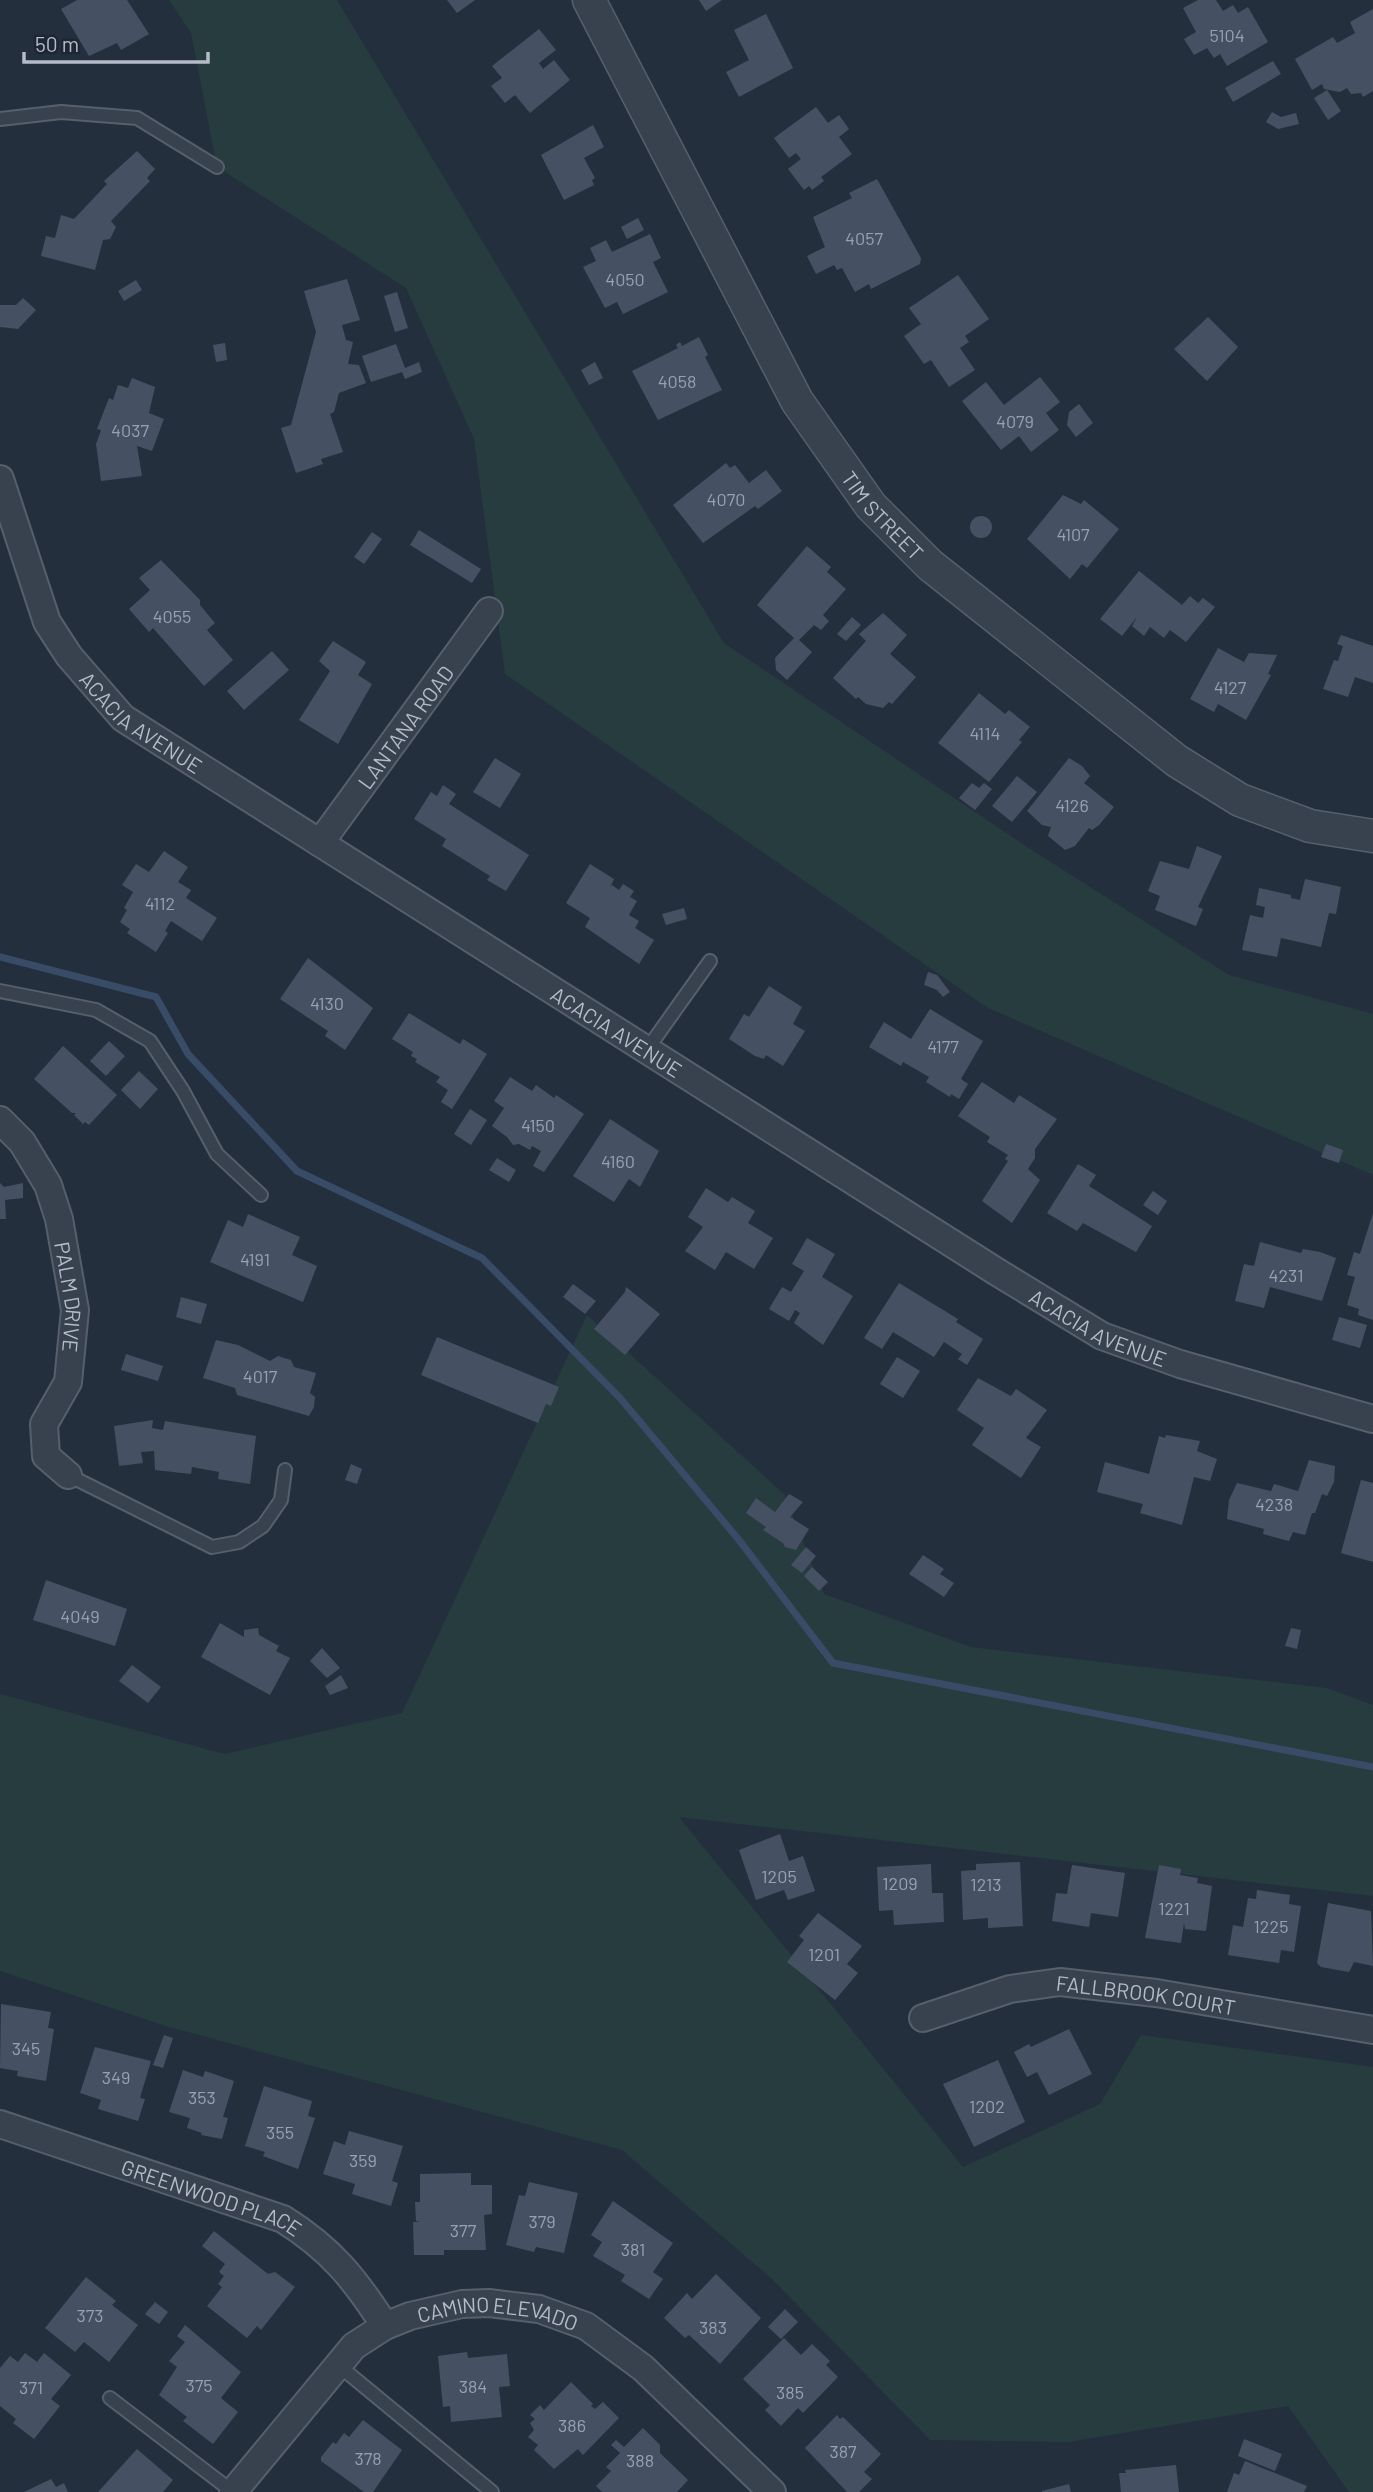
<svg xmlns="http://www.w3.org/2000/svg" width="1373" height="2492" viewBox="0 0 1373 2492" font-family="Barlow,sans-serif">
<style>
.green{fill:#263c3f}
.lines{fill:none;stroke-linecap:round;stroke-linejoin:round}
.stream{stroke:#394c67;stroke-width:7}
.building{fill:#455162}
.service-casing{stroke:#565f6c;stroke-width:16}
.minor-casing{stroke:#565f6c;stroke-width:30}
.tertiary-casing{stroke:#565f6c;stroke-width:35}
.service{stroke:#38414e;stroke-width:12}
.minor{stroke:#38414e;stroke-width:26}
.tertiary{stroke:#38414e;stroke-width:32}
.labels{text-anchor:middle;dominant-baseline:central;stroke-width:5;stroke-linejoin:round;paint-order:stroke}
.number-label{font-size:18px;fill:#98a1af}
.street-label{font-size:21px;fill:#b4bcc9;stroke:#1d2633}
</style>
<rect width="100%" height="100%" fill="#242f3e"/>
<path class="green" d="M169,0H337L724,643L1024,845L1229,975L1373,1014V1175L988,1008L505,674L474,439L406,288L217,167L191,33Z
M587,1315L784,1494L824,1594L971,1647L1327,1688L1373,1705V1896L679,1817L963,2167L1100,2104L1141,2035L1373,2067V2492H1349L1288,2406L1068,2442L930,2440L771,2278L622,2150L166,2026L0,1971V1694L225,1754L402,1713Z"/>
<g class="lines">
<path class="stream" d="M0,957L156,997L188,1054L297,1171L482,1258L620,1398L739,1540L833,1663L1373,1767"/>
</g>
<path class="building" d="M77,0H127L149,34L121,50L117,43L89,56L61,9Z
M447,0H475L457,13Z
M699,0H722L706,11Z
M1198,0H1216L1223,11L1233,5L1238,13L1248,7L1268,42L1227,66L1220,54L1214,58L1207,48L1194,55L1184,39L1196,32L1183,8Z
M1373,9V91L1363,97L1361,93L1351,94L1347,88L1340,92L1324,89L1322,84L1312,90L1295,59L1333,37L1337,43L1355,33L1350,22Z
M766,14L793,68L739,97L726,72L749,60L734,30Z
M539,29L556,50L539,63L543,69L554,60L570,80L530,113L515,95L505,103L491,86L502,78L492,66Z
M1273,61L1281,74L1233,102L1225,88Z
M1327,90L1341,111L1328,120L1314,98Z
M816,107L828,123L839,115L849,129L839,137L852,154L821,177L824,181L812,190L809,186L804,190L788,169L801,159L796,153L789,158L774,138Z
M1272,112L1281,117L1296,113L1299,124L1278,129L1266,122Z
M593,125L604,147L584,158L595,178L592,180L594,185L564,200L541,155Z
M137,151L155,169L147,178L150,181L111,221L116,227L110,239L103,240L95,270L41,256L46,236L55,238L61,215L74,219L107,184L104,181Z
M877,179L921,258L920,264L871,289L869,284L855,292L842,268L837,270L834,265L816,274L807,256L825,247L813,217L852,198L849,193Z
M638,218L644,230L627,239L621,227Z
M650,234L661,258L653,262L668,292L623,314L617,302L605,308L583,267L596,261L590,248L606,240L612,252Z
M958,275L989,319L965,336L969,342L960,348L975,370L949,387L931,360L924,364L904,336L921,324L909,308Z
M347,279L360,320L342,325L346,340L353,342L348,364L359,365L366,383L339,393L334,412L330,414L343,452L321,459L323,464L296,473L281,428L291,425L316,332L304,291Z
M136,280L142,290L124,301L118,291Z
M397,292L408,328L395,332L384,296Z
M23,298L36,310L18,329L0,327V305H16Z
M1208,317L1238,347L1207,381L1174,349Z
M699,337L708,355L705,357L722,390L658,420L632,371L678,348L676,345L680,342L682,346Z
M225,343L227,360L216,362L213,345Z
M396,344L405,368L419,362L422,372L405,379L402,372L371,382L362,356Z
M595,362L603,378L589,385L581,370Z
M1040,377L1060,402L1046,413L1059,430L1031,452L1019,436L1001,450L962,401L986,382L1004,405Z
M132,378L155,387L149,413L164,419L152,451L137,446L142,476L101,481L96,444L101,430L97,429L109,398L113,400L118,385L128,388Z
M1079,404L1093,423L1076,437L1067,425L1069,412Z
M726,463L730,468L735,465L749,483L766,470L782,491L758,509L755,506L703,543L673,505Z
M1063,495L1081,504L1084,500L1119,529L1087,568L1082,564L1070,579L1027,539Z
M970 527a11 11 0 1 1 22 0a11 11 0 1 1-22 0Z
M419,530L481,569L472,583L410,545Z
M372,532L382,539L364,564L354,557Z
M807,546L831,567L827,572L846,589L823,615L829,621L821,630L814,625L799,640L812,652L787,680L776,670L775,658L794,638L757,605Z
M161,560L200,600V605L215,623L207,630L233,660L204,686L153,628L149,632L129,609L150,590L139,578Z
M1139,571L1182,605L1190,596L1198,603L1203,598L1215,607L1186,642L1170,630L1164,638L1150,627L1144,636L1132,626L1137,617L1122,636L1100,619Z
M883,613L907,635L890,654L916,677L892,704L889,702L883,708L866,704L858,697L856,699L833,678L866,641L859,634Z
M852,617L861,625L846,641L837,634Z
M1341,635L1373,646V683L1355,677L1348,697L1323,689L1334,660L1338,661L1343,646L1337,644Z
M333,641L366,662L358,675L372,684L338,744L299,720L330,671L319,661Z
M1218,648L1244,662L1249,653L1277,655L1268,674L1271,675L1246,720L1218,704L1214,712L1190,699Z
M272,651L289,670L244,710L227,691Z
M979,693L1005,714L1009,710L1030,727L1019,740L1022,742L989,782L938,743Z
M495,758L521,774L500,808L473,792Z
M1069,758L1082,766L1090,776L1084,783L1114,807L1099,825L1092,830L1089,828L1075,846L1065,850L1048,836L1051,827L1042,825L1027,811Z
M1017,776L1037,792L1012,822L992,806Z
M972,783L979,788L984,783L992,789L975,810L959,798Z
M443,785L456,794L449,804L529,855L506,891L487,880L490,876L442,846L446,839L414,819L431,792L437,796Z
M1197,846L1222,856L1198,907L1203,909L1196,926L1155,910L1160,896L1148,891L1160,861L1189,869Z
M164,851L188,867L178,882L191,890L186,898L217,918L202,941L171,921L165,931L168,933L156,952L127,933L130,929L120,922L127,910L124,908L133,892L122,885L136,864L149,872Z
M590,864L614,879L610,888L612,885L619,890L623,884L634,891L630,897L637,901L629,915L639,921L635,928L654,940L639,964L585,927L590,918L566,903Z
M1305,879L1341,887L1336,914L1329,913L1321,947L1281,938L1277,957L1242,950L1250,915L1263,918L1265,907L1256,905L1259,888L1291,895V898L1300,900Z
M684,908L687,919L666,925L662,914Z
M308,958L373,1008L345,1050L325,1036L328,1031L280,999Z
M928,972L937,975L950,992L943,997L937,990L924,985Z
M769,986L802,1007L793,1024L805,1031L783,1066L766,1055L764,1059L755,1056L729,1039L744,1014L749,1017Z
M930,1009L983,1041L961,1079L968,1084L959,1099L951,1094L950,1097L926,1082L929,1077L903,1062L901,1066L869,1047L884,1022L911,1039Z
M409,1013L460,1044L463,1039L487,1054L452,1109L441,1102L448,1090L436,1082L440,1077L415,1062L417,1059L411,1056L413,1052L392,1039Z
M109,1041L125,1056L106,1076L90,1061Z
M63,1046L117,1095L89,1125L85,1122L83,1124L74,1115L76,1113H72L34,1079Z
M139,1071L158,1089L140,1109L121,1090Z
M510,1077L532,1091L536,1085L554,1098L556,1095L584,1114L544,1172L533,1166L541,1151L532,1146L530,1150L519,1144L513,1145L507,1137L492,1126L504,1108L494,1101Z
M982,1082L1014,1103L1019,1095L1057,1119L1035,1149V1158L1028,1169L1040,1180L1012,1223L982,1201L1008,1161L1005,1159L1008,1155L987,1142L990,1137L958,1116Z
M470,1109L487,1120L471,1145L454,1134Z
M610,1119L659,1151L640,1187L629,1179L614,1202L573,1176Z
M1326,1144L1343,1150L1339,1163L1321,1157Z
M497,1158L516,1170L509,1182L489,1170Z
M1078,1164L1096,1175L1089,1186L1152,1226L1136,1252L1083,1223L1077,1231L1047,1213Z
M0,1183L4,1187L23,1183V1198L5,1200L6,1219H0Z
M706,1188L728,1202L732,1197L755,1211L748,1223L773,1238L754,1269L726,1252L715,1270L685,1251L703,1227L688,1217Z
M1153,1191L1167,1201L1158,1215L1143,1205Z
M1373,1213V1320L1358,1315L1359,1309L1347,1305L1355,1277L1347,1275L1354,1252L1360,1254Z
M248,1214L300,1237L292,1255L317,1266L303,1302L210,1262L228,1220L243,1227Z
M807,1238L835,1254L822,1277L853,1296L823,1345L794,1323L800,1313L795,1310L789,1321L769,1309L782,1287L791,1292L804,1271L792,1264Z
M1260,1242L1301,1253L1303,1249L1320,1252L1336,1258L1322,1301L1270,1287L1264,1308L1235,1301L1244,1264L1254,1266Z
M899,1283L958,1319L956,1322L983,1339L967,1365L958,1359L962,1354L944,1342L934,1357L893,1332L882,1349L864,1338Z
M573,1284L596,1301L585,1314L563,1297Z
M626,1287L660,1314L625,1355L594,1329L625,1292Z
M181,1297L207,1304L201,1324L176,1317Z
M1339,1317L1367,1325L1360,1348L1332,1340Z
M437,1337L559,1387L551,1406L546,1404L538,1423L421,1375Z
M216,1340L238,1345L270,1361L278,1356L291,1360L294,1367L316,1373L310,1393L315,1397L314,1407L309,1416L237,1395L235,1388L203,1378Z
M126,1354L163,1366L158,1381L121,1370Z
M897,1357L920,1371L903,1398L880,1384Z
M978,1378L1011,1396L1016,1389L1047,1410L1026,1438L1041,1447L1021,1478L972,1445L984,1428L957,1410Z
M153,1420L152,1428L163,1430L165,1421L256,1436L250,1484L218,1479L219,1472L192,1467L191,1474L155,1470L154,1451L141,1452L143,1463L119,1466L114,1426Z
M1166,1435L1200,1441L1197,1451L1217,1459L1210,1481L1194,1477L1182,1525L1140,1513L1143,1504L1097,1492L1105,1462L1149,1474L1159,1436L1165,1438Z
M1309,1460L1335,1466L1334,1482L1327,1496L1322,1494L1315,1513H1312L1305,1535L1293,1532L1289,1541L1263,1534L1264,1529L1227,1519L1229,1500L1237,1483L1271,1491L1274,1484L1298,1491Z
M351,1464L362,1469L357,1484L345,1480Z
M1361,1480L1373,1483V1562L1341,1553Z
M789,1494L803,1502L790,1517L809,1529L796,1550L785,1547L783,1543L763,1530L766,1527L746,1513L756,1498L775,1512Z
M806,1547L816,1556L802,1573L791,1565Z
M923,1555L944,1569L940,1574L954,1583L944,1597L909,1574Z
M812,1567L828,1582L819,1591L804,1576Z
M46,1580L127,1609L115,1646L33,1620Z
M220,1623L244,1637V1630L258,1628L259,1635L279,1646L276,1651L290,1658L270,1695L201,1657Z
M1291,1628L1301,1630L1297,1649L1285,1646Z
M322,1648L340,1668L327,1678L310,1661Z
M132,1665L161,1687L148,1703L119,1681Z
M341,1675L348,1688L330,1695L325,1686Z
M780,1834L789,1861L803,1856L815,1891L788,1900L784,1890L756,1900L739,1850Z
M1020,1862L1023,1926L988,1928V1918L963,1920L961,1871L976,1870V1864Z
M931,1864L932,1893H943L944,1922L894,1925L893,1910L879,1911L877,1867Z
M1072,1865L1125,1873L1118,1917L1091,1913L1089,1927L1052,1921L1056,1893L1067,1894Z
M1159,1865L1181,1869L1180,1875L1198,1878L1197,1883L1212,1886L1206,1931L1185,1929L1184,1923L1181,1943L1145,1938Z
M1257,1890L1290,1895L1289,1904L1301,1906L1294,1952L1281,1950L1279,1963L1228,1955L1233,1925L1243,1927L1248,1898L1256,1899Z
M1328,1903L1371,1911L1373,1966L1354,1962L1349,1972L1321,1967L1317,1963Z
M818,1913L862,1946L847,1964L858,1973L835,2000L787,1962L804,1940L799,1936Z
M1,2004L51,2012L48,2028L54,2029L46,2081L17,2076L18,2071L0,2068Z
M1069,2029L1092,2074L1049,2095L1037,2072L1027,2077L1014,2052L1029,2044L1031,2047Z
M164,2035L173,2038L163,2068L153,2065Z
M95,2047L151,2061L140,2098L145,2099L138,2121L98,2109L101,2100L80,2093Z
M998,2060L1025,2122L974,2147L943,2084Z
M183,2070L203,2077L205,2071L234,2081L223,2117L228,2118L222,2139L201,2135L202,2133L187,2128L190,2118L169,2112Z
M264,2086L312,2101L308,2116L315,2118L298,2169L263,2156L265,2152L245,2146Z
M349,2131L403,2146L392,2181L398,2183L391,2206L352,2194L355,2184L323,2174L334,2141L345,2145Z
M471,2173V2185H492V2214L484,2215L486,2250H444V2255H414L413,2222H420L416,2221L415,2202H420V2174Z
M529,2182L578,2193L564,2253L536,2247L534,2252L506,2245L519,2195L525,2196Z
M613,2201L673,2243L653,2272L663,2279L649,2299L621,2281L625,2275L593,2256L602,2242L591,2235Z
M214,2231L268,2274L275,2272L295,2287L261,2330L257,2326L247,2338L207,2306L222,2287L218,2284L224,2276L219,2272L225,2264L202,2246Z
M716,2274L761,2318L720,2364L689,2335L685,2338L664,2318L687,2293L692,2299Z
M86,2277L116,2301L112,2305L138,2325L109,2362L84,2342L75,2352L45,2328Z
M155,2302L168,2312L159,2324L145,2314Z
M785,2309L798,2322L781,2339L768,2327Z
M185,2325L241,2372L221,2398L238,2412L213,2444L183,2421L187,2417L159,2395L177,2367L169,2361L185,2342L177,2336Z
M784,2338L801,2355L812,2344L830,2361L826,2365L838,2377L803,2413L798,2408L781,2426L765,2410L770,2405L743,2379Z
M467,2352L468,2358L507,2354L510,2386L499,2387L502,2417L451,2422L450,2406L443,2407L438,2356Z
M25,2353L37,2362L44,2353L71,2375L51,2399L60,2406L34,2439L13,2423L16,2419L0,2406V2368L10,2356L18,2362Z
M571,2382L593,2404L591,2406L595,2409L603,2402L619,2418L583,2455L578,2449L554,2469L534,2450L538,2445L528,2437L534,2430L530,2423L535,2419L530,2415L540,2405L544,2410Z
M837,2415L840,2419L843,2417L881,2454L864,2472L872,2479L859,2492H847L805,2448Z
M363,2420L402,2450L373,2492H364L321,2461V2457L333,2442L336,2444L344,2433L349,2437Z
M643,2428L660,2445V2453L688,2480L677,2492H602L596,2486L611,2471L606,2467L620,2453L611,2445L616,2440L624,2447Z
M1244,2439L1282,2454L1275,2471L1238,2456Z
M137,2449L173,2480L163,2492H98Z
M1245,2461L1307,2486L1304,2492H1227L1234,2473L1239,2475Z
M1176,2465L1179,2492H1121L1119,2473H1126L1125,2470Z
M51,2479L56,2487L64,2483L68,2492H24Z
M1069,2484L1071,2492H1042V2491Z"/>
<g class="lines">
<defs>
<path id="service" d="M0,119L61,112L137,118L217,167
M0,991L96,1010L150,1041L183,1091L217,1154L261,1195
M646,1051L710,961
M68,1475L212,1547L239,1542L263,1526L281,1500L285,1470
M337,2364L492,2492
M110,2398L233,2492"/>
<g id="minor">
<path id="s1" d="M0,479L47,622L69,656L123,718L997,1272L1102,1336L1180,1364L1373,1419"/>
<path id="s2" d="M320,843L489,611"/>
<path id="s3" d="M0,1120L22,1142L48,1185L59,1219L75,1310L68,1382L44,1424L46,1456L68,1475"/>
<path id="s4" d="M923,2018L1010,1989L1060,1982L1156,1993L1373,2030"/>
<path id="s5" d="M0,2124L283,2219C331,2249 355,2279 385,2326"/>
<path id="s6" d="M233,2492L354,2346L385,2326L410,2316L462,2304L489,2303L539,2309L586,2326L643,2368L772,2492"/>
</g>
<g id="tertiary">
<path id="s7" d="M589,0L797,401L871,506L930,565L1177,761L1240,800L1310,826L1373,836"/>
</g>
</defs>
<use href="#service" class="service-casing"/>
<use href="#minor" class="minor-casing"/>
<use href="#tertiary" class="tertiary-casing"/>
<use href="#service" class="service"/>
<use href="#minor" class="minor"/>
<use href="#tertiary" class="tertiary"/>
</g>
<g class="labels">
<g class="number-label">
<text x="1227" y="35">5104</text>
<text x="864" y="238">4057</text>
<text x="625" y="279">4050</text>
<text x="677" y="381">4058</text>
<text x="1015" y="421">4079</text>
<text x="130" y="430">4037</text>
<text x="726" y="499">4070</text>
<text x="1073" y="534">4107</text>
<text x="172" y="616">4055</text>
<text x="1230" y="687">4127</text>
<text x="985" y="733">4114</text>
<text x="1072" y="805">4126</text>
<text x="160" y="903">4112</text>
<text x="327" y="1003">4130</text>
<text x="943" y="1046">4177</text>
<text x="538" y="1125">4150</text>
<text x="618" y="1161">4160</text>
<text x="255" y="1259">4191</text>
<text x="1286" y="1275">4231</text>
<text x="260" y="1376">4017</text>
<text x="1274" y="1504">4238</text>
<text x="80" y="1616">4049</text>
<text x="779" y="1876">1205</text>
<text x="900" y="1883">1209</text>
<text x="986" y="1884">1213</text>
<text x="1174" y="1908">1221</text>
<text x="1271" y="1926">1225</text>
<text x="824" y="1954">1201</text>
<text x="26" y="2048">345</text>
<text x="116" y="2077">349</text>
<text x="202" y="2097">353</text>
<text x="987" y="2106">1202</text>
<text x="280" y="2132">355</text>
<text x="363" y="2160">359</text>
<text x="542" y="2221">379</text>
<text x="463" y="2230">377</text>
<text x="633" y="2249">381</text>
<text x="90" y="2315">373</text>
<text x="713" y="2327">383</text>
<text x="199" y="2385">375</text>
<text x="473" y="2386">384</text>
<text x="31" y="2387">371</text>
<text x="790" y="2392">385</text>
<text x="572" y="2425">386</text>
<text x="843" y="2451">387</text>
<text x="368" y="2458">378</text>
<text x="640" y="2460">388</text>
</g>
<g class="street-label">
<text stroke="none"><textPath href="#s7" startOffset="595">TIM STREET</textPath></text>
<text stroke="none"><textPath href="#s1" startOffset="290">ACACIA AVENUE</textPath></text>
<text stroke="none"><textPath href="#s2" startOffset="144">LANTANA ROAD</textPath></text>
<text stroke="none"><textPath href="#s1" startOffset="858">ACACIA AVENUE</textPath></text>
<text stroke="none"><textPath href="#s3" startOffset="196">PALM DRIVE</textPath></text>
<text stroke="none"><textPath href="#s1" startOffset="1424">ACACIA AVENUE</textPath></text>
<text stroke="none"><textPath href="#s4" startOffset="229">FALLBROOK COURT</textPath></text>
<text stroke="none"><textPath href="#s5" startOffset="224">GREENWOOD PLACE</textPath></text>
<text stroke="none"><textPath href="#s6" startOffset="343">CAMINO ELEVADO</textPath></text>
</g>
</g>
<path d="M24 52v10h184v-10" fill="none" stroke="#b4bcc9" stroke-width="3.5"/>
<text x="35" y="52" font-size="21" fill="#b4bcc9" stroke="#1d2633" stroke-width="5" paint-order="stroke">50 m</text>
</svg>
